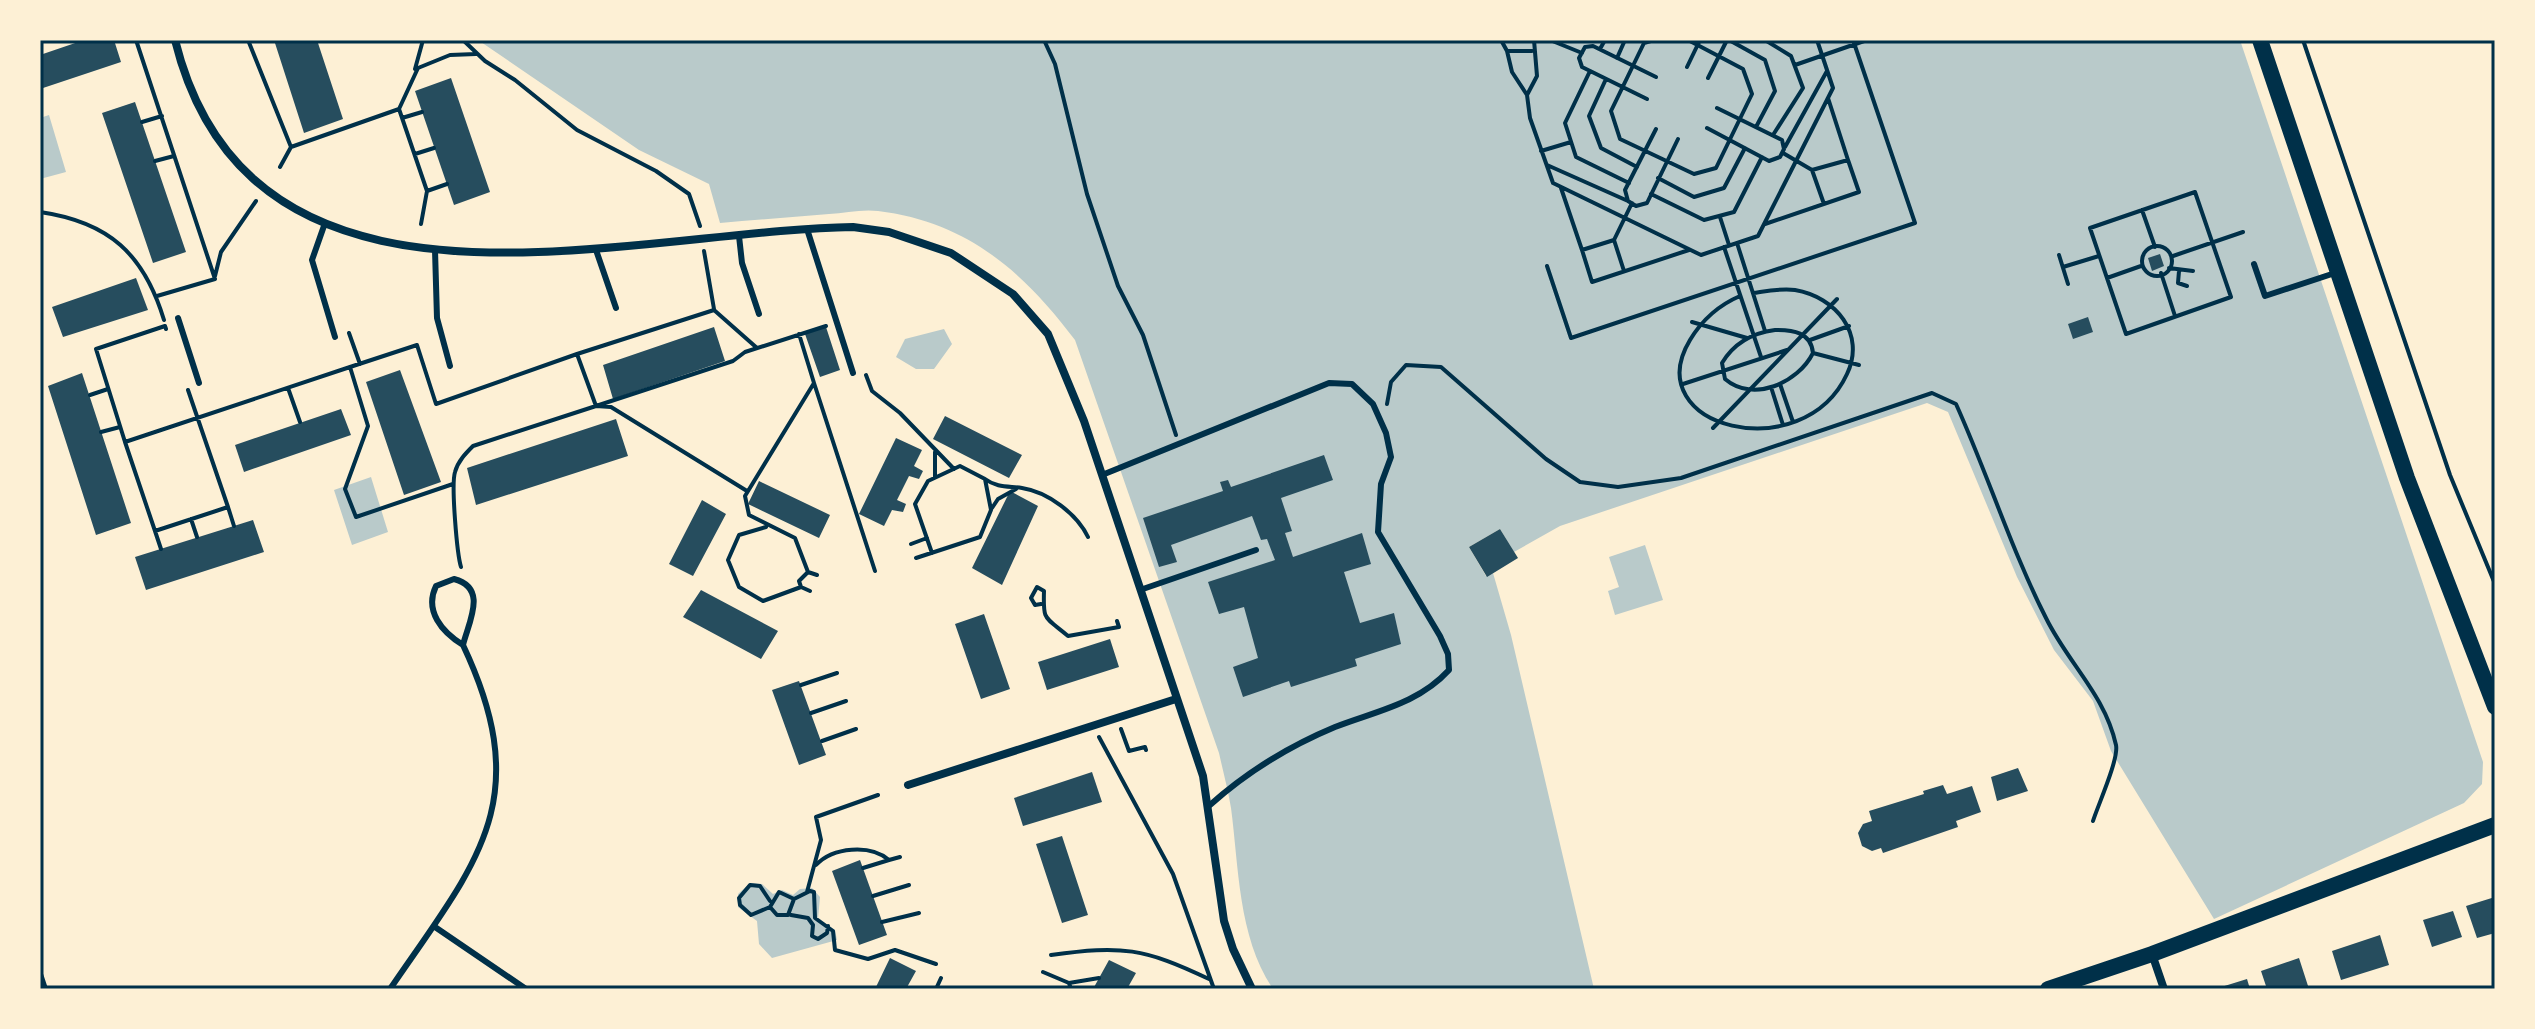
<svg xmlns="http://www.w3.org/2000/svg" width="2535" height="1029" viewBox="0 0 2535 1029" font-family="Roboto,sans-serif">
<style>
.green{fill:#b9caca}
.building{fill:#264d5e}
.lines{fill:none;stroke-linecap:round;stroke-linejoin:round}
.path{stroke:#003049;stroke-width:4}
.service{stroke:#003049;stroke-width:6}
.minor{stroke:#003049;stroke-width:8}
.secondary{stroke:#003049;stroke-width:16}
.neatline{fill:none;stroke:#003049;stroke-width:3}
</style>
<rect width="100%" height="100%" fill="#fdf0d5"/>
<path class="green" d="M478,40H2240L2483,762L2482,784L2464,803L2214,919L2111,751L2093,701L2054,650L2017,577L1948,412L1927,403L1560,526L1514,552L1500,529L1469,547L1486,576L1493,573L1511,635L1594,989H1273C1238,937 1239,868 1231,808C1228,790 1223,771 1219,753L1075,340C1023,271 967,222 878,211C862,209 845,213 829,214C793,217 756,220 720,223L709,184L639,150Z
M49,115L66,172L40,179V118Z
M944,329L952,344L934,369H916L896,357L905,339Z
M371,477L388,532L352,545L334,490Z
M1645,545L1663,600L1615,615L1608,591L1619,587L1609,557Z
M750,883L762,884L773,894L782,890L793,895L800,889L812,888L820,897L818,919L835,930L837,940L772,958L759,944L757,921L738,907V894Z"/>
<path class="building" d="M84,40H114L121,62L40,89V55Z
M274,40H317L343,119L304,133Z
M451,78L490,192L454,205L415,91Z
M135,102L186,252L153,263L102,113Z
M2160,254L2164,266L2152,271L2148,258Z
M136,278L148,310L63,337L52,307Z
M2088,317L2093,332L2073,339L2068,324Z
M714,327L725,361L613,399L603,365Z
M826,327L840,370L820,377L805,334Z
M400,370L441,482L404,495L366,382Z
M82,373L131,523L96,535L48,386Z
M341,409L351,435L244,472L235,445Z
M945,416L1022,455L1009,478L933,439Z
M616,419L628,456L476,505L467,468Z
M896,438L922,450L914,466L923,471L919,479L909,476L897,500L906,504L903,512L892,510L884,526L859,514Z
M1324,455L1333,480L1281,498L1292,531L1285,533L1293,557L1362,533L1371,564L1344,572L1360,623L1394,613L1401,644L1355,659L1357,666L1291,687L1289,681L1243,697L1233,667L1258,658L1244,607L1219,614L1208,582L1275,560L1267,539L1261,540L1252,516L1171,545L1177,562L1159,567L1143,518L1223,491L1220,482L1228,480L1231,487Z
M759,481L830,515L819,538L748,504Z
M1010,491L1038,506L1002,585L972,568Z
M702,500L726,514L693,576L669,564Z
M253,520L264,552L146,590L135,557Z
M1500,529L1518,558L1487,577L1469,547Z
M701,590L778,631L761,659L683,617Z
M984,614L1010,689L981,699L955,624Z
M1110,639L1119,667L1047,690L1038,662Z
M799,681L826,755L799,765L772,690Z
M2018,768L2028,791L1997,801L1991,777Z
M1092,772L1102,802L1023,826L1014,798Z
M1943,785L1947,794L1972,786L1981,812L1956,821L1958,827L1883,853L1881,848L1872,851L1862,846L1858,833L1863,824L1872,821L1869,811L1924,794L1923,791Z
M1062,836L1088,915L1062,923L1036,844Z
M860,860L887,935L859,945L832,871Z
M2495,897V933L2477,938L2466,906Z
M2453,911L2462,937L2432,947L2423,920Z
M2380,935L2389,965L2341,980L2332,951Z
M890,958L916,971L906,989H875Z
M2299,958L2309,989H2267L2261,971Z
M1109,960L1136,973L1127,989H1093Z
M2247,979L2250,989H2218V988Z"/>
<g class="lines">
<path class="path" d="M136,40L215,279
M248,40L291,147L399,109L427,191L421,224
M463,40L485,61L515,80L577,130L656,171L689,194L700,226
M1044,40L1055,64L1087,194L1118,286L1143,335L1176,435
M1501,40L1507,51H1532
M1534,40L1537,76L1527,95L1530,118L1553,183L1701,255L1758,236L1833,88L1817,40
M1550,40L1582,53
M1654,40L1644,43L1611,111L1620,139L1694,174L1716,168L1752,94L1743,69L1688,40
M1729,40L1765,60L1775,91L1756,127
M1765,40L1791,56L1803,88L1773,135
M2303,40L2450,475L2495,584
M1600,49L1605,40
M1507,51L1512,72L1527,95
M1617,58L1625,40
M1795,65L1867,40
M1687,67L1700,40
M415,69L423,40
M1590,71L1565,123L1576,157L1629,183
M1708,78L1727,40
M1606,79L1589,116L1601,148L1637,167
M1828,98L1848,160
M1647,99L1582,67L1579,58L1585,47L1593,46L1656,77
M399,109L418,68L450,55L476,54
M402,118L422,112
M142,122L162,116
M1707,128L1769,161L1780,157L1784,149L1782,140L1717,108
M1656,129L1625,190L1628,201L1636,206L1647,203L1678,139
M1785,147L1827,71
M1541,151L1571,142
M1783,153L1812,170
M415,154L434,148
M155,161L174,156
M1547,165L1628,201
M280,167L291,147
M1658,178L1694,197L1724,188L1745,148
M1561,188L1582,250
M427,191L447,184
M2195,192L2231,297L2126,334L2090,228Z
M1651,194L1704,220L1734,212L1762,157
M2142,210L2155,247
M40,212C109,222 144,254 164,320
M1720,217L1729,245
M1765,224L1859,192L1848,160L1812,170L1824,204
M1614,240L1632,203
M1737,243L1765,331
M2142 261a15 15 0 1 1 30 0a15 15 0 1 1-30 0Z
M1724,247L1761,357
M704,251L714,309
M2059,255L2068,284
M2173,256L2243,232
M1547,266L1571,338L1915,223L1853,40
M2063,267L2099,256
M2169,268L2193,271
M1624,271L1614,240L1582,250L1592,282L1689,250
M2179,271L2178,283L2187,286
M2161,273L2175,316
M215,276L221,252L256,201
M2107,278L2141,266
M157,296L215,279
M1740,296C1719,305 1702,320 1690,340C1637,428 1803,469 1847,374C1866,334 1836,297 1795,290C1781,288 1767,291 1753,293
M1692,322L1747,338
M1775,330C1793,330 1811,332 1813,353C1798,383 1753,403 1725,379L1722,363C1734,343 1752,333 1775,330Z
M349,333L360,364
M799,334L814,383
M1810,340L1849,326
M757,348L714,310L577,354L596,406L733,361L745,352L826,326
M1813,353L1859,365
M866,375L872,391L900,413L954,469
M1683,384L1787,350
M1780,384L1793,422
M1771,387L1783,425
M288,388L300,422
M188,390L228,507L155,531L125,442L350,367
M90,395L108,389
M1387,404L1391,382L1406,365L1441,367L1546,459L1580,482L1618,487L1681,478L1932,393L1956,404C1988,475 2011,549 2046,618C2068,663 2105,695 2116,745C2119,759 2098,805 2093,821
M1713,428L1837,299
M101,432L120,427
M125,442L96,349L165,326L166,329
M935,452V477
M985,479C997,488 1009,486 1022,488C1048,492 1077,514 1088,537
M453,484L356,517L345,489L368,426L350,367L417,345L436,404L577,354
M228,507L234,526
M992,508L998,499L1016,489
M191,519L197,537
M766,527L739,535L728,560L739,587L763,601L801,587
M155,531L161,549
M911,544L927,538
M916,558L980,537L991,510L985,479L960,466L928,481L915,504L932,553
M461,567C457,554 451,485 455,472C458,461 466,453 473,446L596,406L611,407L747,491
M808,572L799,581L801,587L810,591
M817,575L808,572L795,538L749,515L745,496L814,383L875,571
M1041,604L1035,605L1031,598L1037,587L1044,591C1043,621 1044,616 1068,636L1119,627L1117,621
M801,685L837,673
M811,713L846,701
M1121,729L1129,751L1145,747L1146,750
M1099,737L1173,874L1214,989
M822,741L856,729
M816,865C833,847 870,844 889,860L900,857
M863,868L889,860
M807,892L821,840L816,817L878,795
M873,896L909,885
M794,899L779,892L770,907L777,915H788L794,899L810,891L814,892L815,918L833,931L835,950L868,959L895,950L936,964
M770,907L751,915L740,905L739,898L750,885L760,886L770,901
M791,915L808,918L813,925L812,936L818,939L827,933L828,926
M882,922L919,913
M1051,955C1122,945 1144,948 1209,979
M40,971L46,989
M1043,972L1069,983L1071,989
M1069,983L1099,978
M936,989L941,978"/>
<path class="service" d="M325,223L312,260L335,337
M807,229L853,373
M739,236L742,263L759,314
M435,250L437,318L450,366
M596,250L616,308
M2254,264L2265,296L2338,272
M178,318L199,383
M1102,475L1329,383L1352,384L1373,404L1386,433L1391,457L1381,484L1378,532L1440,636L1448,654L1449,670C1418,704 1376,711 1335,727C1287,747 1248,771 1210,805
M454,579C488,588 469,621 463,645C442,632 424,611 436,586Z
M1140,590L1256,550
M435,927L526,989
M390,989C476,863 537,802 463,645"/>
<path class="minor" d="M175,40C252,351 629,230 853,227L889,232L951,253L1013,294L1048,334L1084,421L1203,776L1224,921L1233,949L1252,989
M908,785L1176,699
M2152,954L2164,989"/>
<path class="secondary" d="M2260,40L2407,478L2495,707
M2048,989L2152,954L2495,825"/>
</g>
<rect width="2535" height="1029" fill="none" stroke="#fdf0d5" stroke-width="84"/>
<rect x="42" y="42" width="2451" height="945" class="neatline"/>
</svg>
